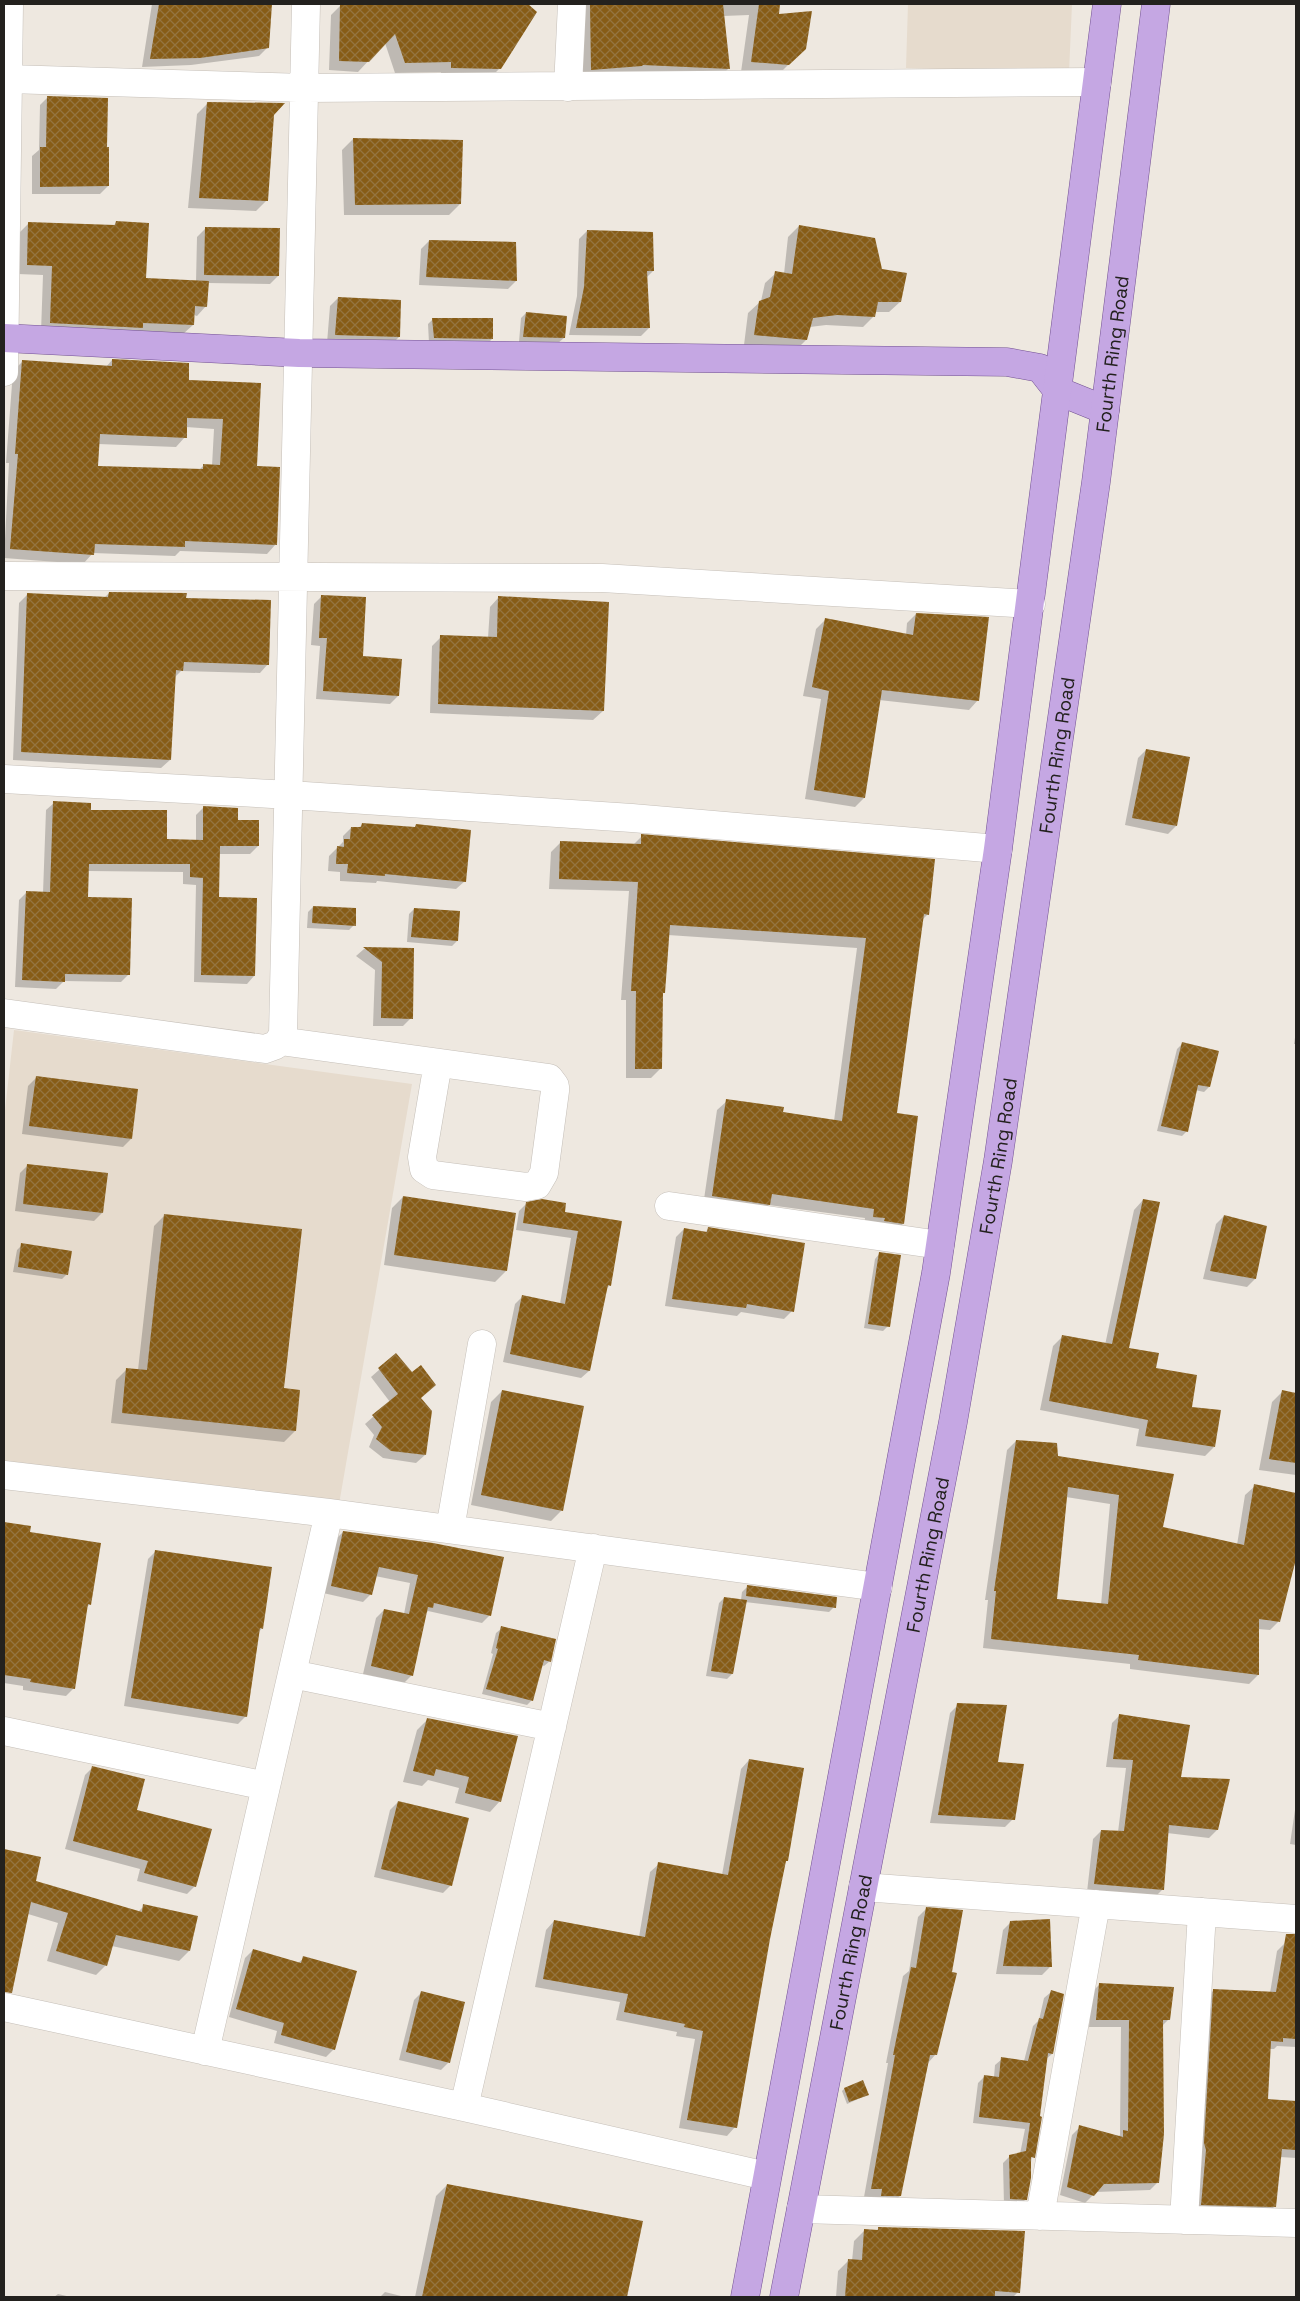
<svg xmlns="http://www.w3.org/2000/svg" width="1300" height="2301" viewBox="0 0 1300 2301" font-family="'Space Grotesk',sans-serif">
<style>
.built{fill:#e6dbcd}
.shadow{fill:#0003;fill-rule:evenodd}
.building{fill:url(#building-cross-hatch);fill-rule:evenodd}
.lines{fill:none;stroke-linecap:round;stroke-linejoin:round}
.minor-casing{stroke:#c5bfb8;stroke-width:29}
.major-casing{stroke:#735292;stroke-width:29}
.minor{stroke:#fff;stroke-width:28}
.major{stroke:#c5a7e3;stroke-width:28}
.labels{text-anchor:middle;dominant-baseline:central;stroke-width:5;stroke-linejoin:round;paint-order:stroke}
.street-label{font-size:19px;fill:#23211e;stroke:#fbf5ed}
</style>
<defs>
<pattern id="building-cross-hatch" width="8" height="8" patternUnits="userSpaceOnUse" patternTransform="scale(1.25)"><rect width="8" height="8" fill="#875c16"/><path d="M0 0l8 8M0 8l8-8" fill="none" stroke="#947440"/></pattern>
</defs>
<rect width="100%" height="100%" fill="#eee8e0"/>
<path class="built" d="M908,4H1072L1069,73L906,68Z
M14,1030L412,1084L338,1510L4,1463V1119Z"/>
<path class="shadow" d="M152,4H271L268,47L259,56L191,65L142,67Z
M362,4H526L536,13L500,68L490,78H441V72L395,73L385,43L358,72L329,70L331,15L341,5Z
M580,4H779L777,16L794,59L778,75L741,72L749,15L723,16L729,68L719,78L582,80Z
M48,97L106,148L108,186L100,194H32V156L39,150L40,105Z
M208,103L272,115L267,200L256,211L188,208L197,114Z
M353,139L460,204L449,215H344L342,150Z
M29,223L113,226L116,223L144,279L196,282L197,237L205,229L278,276L270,284L208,283L206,306L197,316L194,315L193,325L183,334L41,332L43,275L18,274L19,233Z
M799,226L900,302L889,312H874V316L863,327L826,325L810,327L806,340L795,351L744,345L748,313L761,301L765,283L776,273L784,274L788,237Z
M587,231L653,271L646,278L649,328L641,336L569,335L577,296L579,239Z
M429,241L516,281L508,289L419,285L421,249Z
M338,298L399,337L391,345L327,343L330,306Z
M526,313L564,338L558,343L519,342L521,318Z
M433,319L492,339L487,344L429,343L428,324Z
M112,360L188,381L260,384L256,468L276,544L267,554L180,551L175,556L93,553L83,564L4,558L9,463H6L13,371L23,361L106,367ZM186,427L214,429L212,466H203L198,471L97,467L98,444L176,447L185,437Z
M109,593L185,599L268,664L260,673L181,671L174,678L170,760L161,768L13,760L19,603L27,595L104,598Z
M322,596L361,657L398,696L390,704L316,699L320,646L311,645L314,604Z
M499,597L603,711L593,720L430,713L432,646L441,637L488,638L490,607Z
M916,614L978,700L969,710L879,700L864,798L855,807L805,799L821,699L803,696L816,629L825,620L906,635L907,623Z
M1146,750L1176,826L1168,834L1125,825L1138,758Z
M54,803L89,811L166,841H196V815L204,807L236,822L258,846L250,854H219L218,898L254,976L247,984L194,982L196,885L183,884V872L87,871V898L129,974L121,982L64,981L56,989L15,987L19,900L27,892L43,893L46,810Z
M362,825L414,828L416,826L465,881L456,889L377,881L376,883L340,881V872L328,871L329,856L343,842V836L351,828H358Z
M642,836L928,914L921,921L895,1114L903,1224L893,1233L864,1226L865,1218L769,1205L759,1214L703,1206L717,1110L727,1101L782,1113L834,1121L857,948L668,935L664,992L662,995L661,1068L651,1078H626V1000H621L629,891L549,889L551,852L561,842L633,845Z
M313,907L354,925L349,930L307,928L308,912Z
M414,909L457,941L452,946L407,942L409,914Z
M364,949L413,950L411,1018L403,1026H373L375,970L356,956Z
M1296,1031V1044H1294Z
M1182,1044L1209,1087L1204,1092L1195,1090L1187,1131L1182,1136L1157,1131L1177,1049Z
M36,1078L131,1139L123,1147L22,1134L28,1086Z
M28,1165L102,1213L94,1221L15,1211L20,1173Z
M403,1197L506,1271L495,1282L384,1265L392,1208Z
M1143,1200L1127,1349L1155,1369L1190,1408L1214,1447L1205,1456L1136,1446L1139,1429L1040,1410L1053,1346L1062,1337L1105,1345L1134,1210Z
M526,1204L564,1213L621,1222L610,1285L605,1290L589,1371L581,1378L503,1362L515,1304L523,1296L560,1304L571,1238L516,1230L519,1211Z
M165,1215L282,1389L295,1431L284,1442L111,1423L116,1380L127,1369L138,1370L154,1226Z
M1224,1216L1255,1279L1247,1287L1203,1279L1216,1224Z
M684,1229L705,1233L708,1229L792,1311L784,1319L741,1312L737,1316L665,1306L676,1237Z
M22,1245L67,1274L62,1279L13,1272L17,1250Z
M880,1253L888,1326L883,1331L864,1328L875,1259Z
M396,1355L420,1399L430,1412L425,1455L416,1463L383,1458L369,1447L374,1435L365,1424L390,1402L371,1377Z
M502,1391L562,1510L551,1521L471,1505L491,1402Z
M1283,1391L1296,1394V1475L1259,1470L1272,1402Z
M1016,1441L1057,1457L1173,1475L1161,1528L1237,1545L1245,1495L1255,1486L1296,1495V1559L1279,1621L1270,1630L1258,1629V1675L1249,1684L1130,1669V1664L983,1648L988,1600H985L1007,1450ZM1066,1497L1110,1504L1101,1605L1056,1600Z
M4,1523L29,1527L28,1533L90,1604L86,1608L74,1688L66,1696L23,1690V1686L4,1683Z
M343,1532L490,1615L482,1623L428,1611L425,1614L412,1675L404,1683L363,1674L376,1618L384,1610L404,1614L410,1583L375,1576L371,1594L363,1602L323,1593L335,1540Z
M156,1551L262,1628L259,1632L246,1716L238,1724L124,1706L148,1559Z
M748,1586L834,1607L829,1612L745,1602L732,1674L727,1679L706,1676L719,1603L724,1598L741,1600L742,1592Z
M502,1628L550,1661L544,1666L542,1665L532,1700L527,1705L482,1694L493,1654L491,1653L496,1633Z
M958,1705L997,1763L1013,1819L1005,1827L930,1823L950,1713Z
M1120,1715L1179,1778L1217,1830L1209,1838L1167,1833L1162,1890L1154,1898L1087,1892L1093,1839L1101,1831L1118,1832L1126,1768L1106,1767L1112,1723Z
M428,1719L500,1801L490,1812L455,1803L459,1788L428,1780L422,1786L403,1782L417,1730Z
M749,1760L787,1860L785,1863L769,1939L735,2127L727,2136L679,2128L695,2039L676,2036L677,2032L616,2020L620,2002L535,1987L546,1930L554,1921L639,1937L650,1872L659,1864L722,1875L741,1769Z
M93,1767L136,1811L195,1886L187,1894L137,1881L140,1869L65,1849L85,1775Z
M398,1802L451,1885L443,1893L374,1877L390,1810Z
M1296,1803V1845L1290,1844Z
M4,1851L40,1858L35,1882L138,1912L144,1906L189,1951L179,1961L112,1946L106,1965L96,1975L47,1961L58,1923L28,1914L13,1984L4,1993Z
M926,1909L936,2054L928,2063L900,2196L892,2204L874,2203V2197H864L888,2063H886L903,1976L909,1971L918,1917Z
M1011,1922L1050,1967L1042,1975L996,1974L1003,1930Z
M1285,1943L1296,1944V2047L1277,2046L1274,2049H1269L1266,2100L1296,2101V2158L1280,2157L1275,2206L1267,2214L1193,2212L1206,1998L1214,1990L1270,1993L1277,1951Z
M253,1950L298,1963L304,1958L334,2049L326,2057L274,2043L277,2031L229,2017L245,1958Z
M1100,1984L1169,2019L1161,2027L1158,2182L1150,2190L1096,2192L1085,2203L1060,2195L1072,2135L1080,2127L1118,2137L1120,2135L1121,2027H1089L1092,1992Z
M422,1992L449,2062L441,2070L399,2060L414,2000Z
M1051,1992L1052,2054L1045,2060L1026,2199L1019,2206L1004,2205L1003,2163L1010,2156L1020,2154L1025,2129L973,2123L978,2083L985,2076L994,2077L995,2065L1002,2059L1024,2061L1033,2026L1039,2020L1044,1998Z
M844,2089L867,2095L847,2104L842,2091Z
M447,2185L641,2222L625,2297H415L436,2196Z
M879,2228L1018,2292L1013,2297H836L838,2271L849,2260L852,2261L854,2241L865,2230L876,2231Z
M385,2292L405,2297H380Z
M58,2294L71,2297H54Z"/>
<path class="building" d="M159,4H272L269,48L200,58L150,59Z
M340,4H528L537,12L501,69L451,68V62L405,63L395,34L369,62L339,61Z
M590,4H723L730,69L643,65L642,66L591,70Z
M759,4H780L779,14L812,11L806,49L789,65L751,62Z
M47,96L108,98L107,147H109V186L40,187V147H46Z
M207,102L285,103L274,115L268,201L199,198Z
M353,138L463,140L461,204L355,205Z
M116,221L149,223L146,278L209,281L207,307L195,306L194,325L143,323V328L50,323L52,266L27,265L28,222L115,225Z
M799,225L875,238L882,269L907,273L901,302H878L875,317L837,315L813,318L807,340L754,335L759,301L770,297L775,271L792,274Z
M205,227L280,228L279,276L204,275Z
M587,230L653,232L654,271H647L650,328H576L584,287Z
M429,240L516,242L517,281L426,277Z
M338,297L401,300L400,337L335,335Z
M526,312L567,316L565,338L523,337Z
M432,318H493V339L434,338Z
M112,359L189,363V380L261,383L257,466L280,467L277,545L185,541V547L95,544L94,555L10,549L18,454H15L22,360L112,366ZM187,418L223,419L220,465L203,464V469L98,466L100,434L187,438Z
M109,592L187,593L186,598L271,600L269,665L184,662L183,671L176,670L171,760L21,752L27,593L108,597Z
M321,595L366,597L363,656L402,659L399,696L323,691L327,638H319Z
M498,596L609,602L604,711L438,704L440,635L497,637Z
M916,613L989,617L979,701L882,690L865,798L814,790L829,691L812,687L825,618L913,635Z
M1146,749L1190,757L1177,826L1132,818Z
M53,801L91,803V810H167V839L203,840V806L238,808V820H259V846H220L219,897L257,898L255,976L201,975L203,878L190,877V864H89L88,897L132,898L130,975L65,974V982L22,980L26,891L50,892Z
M362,823L415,827L416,824L471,830L466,882L385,874V876L347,873L348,864H336L337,846L344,847V839H350L351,827H361Z
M641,834L935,859L929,915L924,914L897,1113L918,1116L904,1224L884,1221L885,1218L873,1217L874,1209L772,1194L770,1205L712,1196L726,1099L784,1107L783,1112L842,1121L866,938L670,925L665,993H663L662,1069H635L636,991H631L638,882L559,879L560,841L641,844Z
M313,906L356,908V926L312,923Z
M414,908L460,911L458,941L411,937Z
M363,947L414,948L413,1019L381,1018L382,962Z
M1182,1042L1219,1051L1210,1087L1198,1085L1188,1132L1161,1126Z
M36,1076L138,1089L132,1139L29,1126Z
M27,1164L108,1173L103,1213L23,1204Z
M403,1196L516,1213L507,1271L394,1255Z
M542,1199L566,1203L565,1212L622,1221L611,1286L608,1285L590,1371L510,1354L522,1295L565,1304L578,1231L523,1223L526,1202Z
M1143,1199L1160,1202L1129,1348L1159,1353L1156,1368L1197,1375L1192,1407L1221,1410L1215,1447L1145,1436L1148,1420L1049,1401L1062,1335L1112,1344Z
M164,1214L302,1229L284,1388L300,1390L296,1431L122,1413L126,1368L147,1370Z
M1224,1215L1267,1226L1256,1279L1210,1271Z
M708,1227L805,1243L794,1312L747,1304L746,1308L672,1299L684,1228L707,1232Z
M21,1243L72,1251L68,1275L18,1267Z
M879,1252L901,1255L890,1327L868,1324Z
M396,1353L412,1372L421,1365L436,1385L421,1398L432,1411L426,1455L391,1451L376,1439L382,1427L372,1415L398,1394L378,1368Z
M502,1390L584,1406L563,1511L481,1495Z
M1282,1390L1296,1393V1463L1269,1459Z
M1016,1440L1057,1443L1058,1456L1174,1474L1163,1527L1244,1545L1254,1484L1296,1493V1559L1280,1622L1259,1619V1675L1138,1660L1139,1655L991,1639L996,1591H994ZM1068,1487L1119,1495L1108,1604L1057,1599Z
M4,1522L31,1526L30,1532L101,1543L91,1605L88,1604L75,1689L30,1682L31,1679L4,1675Z
M343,1531L433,1543L504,1557L491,1616L434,1603L433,1608L428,1607L413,1676L371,1666L384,1609L409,1614L418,1575L379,1567L372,1595L331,1586Z
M155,1550L272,1567L263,1629L260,1628L247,1717L131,1698Z
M747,1585L837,1597L836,1608L746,1596Z
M724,1597L747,1600L733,1674L711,1671Z
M501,1626L556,1639L551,1662L544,1660L533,1701L486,1689L498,1649L496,1648Z
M957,1703L1007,1705L998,1762L1024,1764L1015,1820L938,1815Z
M1119,1714L1190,1725L1181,1777L1230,1779L1218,1830L1169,1825L1164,1890L1094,1884L1101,1830L1124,1831L1133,1760L1113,1759Z
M427,1718L518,1736L501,1802L465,1793L469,1777L436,1769L434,1776L413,1771Z
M749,1759L804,1768L788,1861H786L770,1939L737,2128L687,2120L703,2031L684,2027L685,2024L624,2012L628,1994L543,1979L554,1920L645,1937L658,1862L728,1875Z
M92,1766L145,1779L137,1810L212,1829L196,1887L144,1873L148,1861L73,1841Z
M398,1801L469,1818L452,1886L381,1869Z
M4,1849L41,1857L36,1881L142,1912L143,1904L198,1916L190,1951L116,1935L107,1966L56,1951L68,1913L31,1902L12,1993L4,1992Z
M926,1907L963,1910L952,1972L957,1973L937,2055H930L901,2196H881L882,2189H871L895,2055H893L911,1967L916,1968Z
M1050,1919L1052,1967L1003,1966L1010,1921Z
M1286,1934H1296V2039L1283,2038V2042L1271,2041L1268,2099L1296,2101V2150L1282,2149L1276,2207L1201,2205L1206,2150L1204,2143L1213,1989L1276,1992Z
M253,1949L301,1963L303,1956L357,1971L335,2050L281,2035L284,2023L236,2009Z
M1099,1983L1174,1987L1170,2020H1163L1164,2134L1159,2183L1104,2184L1094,2196L1067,2187L1079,2125L1123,2137V2130L1128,2131L1129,2020H1096Z
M1051,1990L1064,1994L1053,2054L1048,2053L1040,2116L1042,2117L1035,2158L1031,2157V2178L1027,2200L1010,2199L1009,2155L1026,2151L1030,2123L979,2117L984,2075L999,2077L1001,2057L1028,2061L1039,2018L1043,2019Z
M421,1991L465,2002L450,2063L406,2052Z
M863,2080L869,2095L849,2102L844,2088Z
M447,2184L643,2221L627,2297H422Z
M878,2227L1025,2231L1020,2293L995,2291V2297H845L848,2259L862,2260L864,2229L878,2230Z"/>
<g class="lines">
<defs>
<path id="minor" d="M8,79L306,88L1097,82
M568,87L572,4
M4,372L9,4
M4,576L602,578L1031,604
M4,779L290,795L632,818L998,849
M4,1013L265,1049L276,1045L283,1035L306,4
M280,1041L549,1078L555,1086V1091L544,1173L537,1185L526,1187L433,1175L424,1169L422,1157L438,1063
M669,1206L940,1245
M4,1475L329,1513L878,1587
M450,1529L482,1344
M292,1674L552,1727
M4,1731L266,1786
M863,1887L1296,1919
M4,2007L464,2107L767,2176
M205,2051L329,1513
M464,2107L593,1548
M801,2209L1296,2223
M1040,2216L1096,1904
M1184,2220L1202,1912"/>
<g id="major">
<path d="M4,338L299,353L1007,362L1040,368L1058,391L1105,410"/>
<path d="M745,2297L936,1273L998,849L1107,4"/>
<path id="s1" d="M784,2297L953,1422L998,1161L1096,482L1156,4"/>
</g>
</defs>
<use href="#minor" class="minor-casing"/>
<use href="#major" class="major-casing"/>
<use href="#minor" class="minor"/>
<use href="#major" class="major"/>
</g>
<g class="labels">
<g class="street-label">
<text stroke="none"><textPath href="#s1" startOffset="1971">Fourth Ring Road</textPath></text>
<text stroke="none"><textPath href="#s1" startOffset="1566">Fourth Ring Road</textPath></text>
<text stroke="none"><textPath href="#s1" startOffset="1161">Fourth Ring Road</textPath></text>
<text stroke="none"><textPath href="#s1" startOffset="756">Fourth Ring Road</textPath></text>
<text stroke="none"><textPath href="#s1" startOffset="351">Fourth Ring Road</textPath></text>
</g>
</g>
<rect width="1300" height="2301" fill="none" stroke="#23211e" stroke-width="10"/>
</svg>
